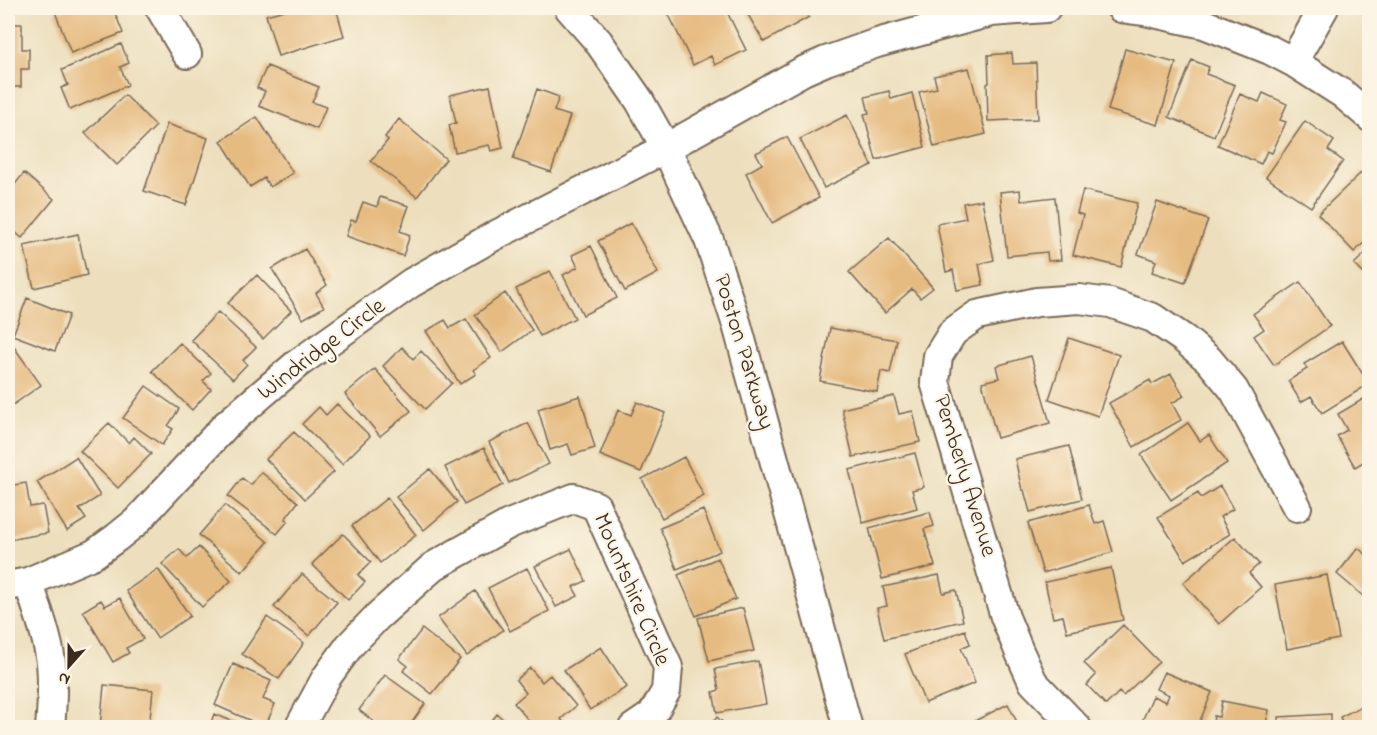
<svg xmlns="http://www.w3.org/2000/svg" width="1377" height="735" viewBox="0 0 1377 735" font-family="'Indie Flower',sans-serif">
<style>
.building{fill:#e6bb81}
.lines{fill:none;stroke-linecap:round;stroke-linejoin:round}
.minor-casing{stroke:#796956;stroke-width:32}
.minor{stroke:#fff;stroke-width:28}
.labels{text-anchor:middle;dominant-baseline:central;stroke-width:4.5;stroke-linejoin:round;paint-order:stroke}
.street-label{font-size:24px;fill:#3b2a1e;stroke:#fcf5e5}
</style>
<rect width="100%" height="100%" fill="#fcf5e5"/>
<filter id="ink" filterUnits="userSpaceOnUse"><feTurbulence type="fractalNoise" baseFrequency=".0167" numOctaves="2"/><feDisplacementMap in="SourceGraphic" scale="12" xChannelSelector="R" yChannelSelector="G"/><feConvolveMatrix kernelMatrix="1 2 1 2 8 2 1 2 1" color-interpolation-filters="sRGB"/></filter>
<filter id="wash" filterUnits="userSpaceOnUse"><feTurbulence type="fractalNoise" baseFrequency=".008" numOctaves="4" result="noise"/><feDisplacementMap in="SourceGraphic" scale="24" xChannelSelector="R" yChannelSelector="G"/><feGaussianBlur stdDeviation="1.35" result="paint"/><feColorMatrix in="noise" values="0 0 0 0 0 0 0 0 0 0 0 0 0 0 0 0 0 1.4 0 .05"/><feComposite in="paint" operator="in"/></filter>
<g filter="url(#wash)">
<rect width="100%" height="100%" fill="#eddfbe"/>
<g id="blocks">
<path class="building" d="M67,8H113L123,33L71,53L55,12Z
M292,8H336L344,36L278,56L266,15Z
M680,8H725L746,50L715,65L711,56L693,65L668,13Z
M744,8H803L809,17L764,42Z
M8,24H22V49H29V69H21V87H8Z
M121,44L129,63L120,67L128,85L70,110L61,88L68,85L62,70Z
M1125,49L1176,63L1158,125L1108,110Z
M1012,53L1013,64L1036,63L1038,119L988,121L987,84L989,83L988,55Z
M1192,60L1209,67L1206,74L1235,85L1214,136L1169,117Z
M267,66L319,87L312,102L326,107L317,129L259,106L265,91L257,88Z
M969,68L986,134L934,147L919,92L937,88L934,76Z
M490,86L503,148L491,151L489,145L455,152L449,125L456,123L450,95Z
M537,89L559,97L554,111L570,116L551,172L513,159Z
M889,91L891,99L912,93L925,147L876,160L864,114L869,113L865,97Z
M1263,93L1287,104L1280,120L1286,122L1272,153L1267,151L1261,164L1218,145L1240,94L1259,102Z
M125,95L156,126L117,165L85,133Z
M847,115L872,165L824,188L800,139Z
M257,117L293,173L270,187L264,178L250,187L221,141Z
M399,119L446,159L417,197L371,161L388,140L385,137Z
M1305,121L1334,141L1328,150L1343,161L1311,207L1266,177Z
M167,124L208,138L186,205L144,191Z
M787,137L819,198L772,223L746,173L762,164L756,153Z
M1365,169L1370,174V187L1367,189L1370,192V237L1354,252L1318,214Z
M24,173L54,199L22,238L8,226V193Z
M1020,190L1021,201L1055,197L1061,260L1048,261L1047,252L1007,256L1000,192Z
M1083,190L1137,203L1121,267L1073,255L1083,215L1077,213Z
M380,197L409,206L400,231L410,235L403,256L346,236L351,220L356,221L363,202L377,207Z
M982,200L994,260L979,264L983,285L957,290L953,270L946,272L937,224L966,218L963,203Z
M1157,202L1208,220L1185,283L1152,272L1156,261L1138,254Z
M631,223L658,273L625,291L598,241Z
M78,234L87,275L34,288L24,246Z
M889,238L933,288L920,298L912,289L885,313L849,272Z
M591,246L617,298L583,315L563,275L578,267L572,255Z
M305,249L327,285L316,293L324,307L303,319L272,269Z
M1370,249V280L1354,264Z
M550,271L575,318L540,336L516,289Z
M257,275L291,311L263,339L228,303Z
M1300,282L1330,326L1274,365L1254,336L1264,329L1253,314Z
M505,293L532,330L502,352L475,315Z
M27,298L69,315L55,351L13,335Z
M218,312L256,347L243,360L247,364L233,379L191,340Z
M466,319L491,358L473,370L476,374L460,384L426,331L445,320L450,328Z
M830,328L897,340L890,373L881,371L877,392L820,381Z
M1069,338L1119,355L1098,416L1049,399Z
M1342,341L1369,384L1322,413L1311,396L1301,402L1288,381L1307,369L1304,364Z
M180,343L211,373L203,381L211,389L192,410L152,371Z
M14,347L41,385L10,407L8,404V351Z
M402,347L413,359L421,351L452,383L425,409L383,366Z
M1031,356L1050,423L997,438L982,382L999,378L996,366Z
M375,369L411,411L380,436L345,394Z
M1171,374L1184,396L1172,403L1181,420L1134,447L1109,403L1150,380L1152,384Z
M146,386L179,409L168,426L173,429L162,445L123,418Z
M1370,395V458L1355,467L1337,436L1347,430L1338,414Z
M580,396L595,448L572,455L568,444L550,450L538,409Z
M894,396L899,414L913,411L920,442L853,457L842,409Z
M637,402L665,413L641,472L600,455L618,410L631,415Z
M337,404L370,436L342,464L302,424L319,407L326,415Z
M109,423L129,443L134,437L151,454L118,488L80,451Z
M528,423L549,464L509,483L489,442Z
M1188,423L1200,441L1209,435L1227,463L1171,500L1141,455Z
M294,432L334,472L305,499L266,459Z
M1069,446L1082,499L1030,512L1024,490H1022L1015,459Z
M484,448L503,485L464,505L445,467Z
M915,453L924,487L912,490L917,508L863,523L849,470Z
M76,457L100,496L79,509L86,519L67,531L37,482Z
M684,457L704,496L662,518L642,479Z
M430,469L457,502L424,530L396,497Z
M261,472L298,502L285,519L288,521L277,534L228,496L242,478L251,485Z
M26,483L30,507L43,505L48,533L8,540V486Z
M1220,486L1233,509L1220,517L1230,534L1185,561L1158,517L1198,493L1201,498Z
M387,498L416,535L380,563L352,526Z
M225,505L268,542L242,572L199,535Z
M1089,505L1095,524L1104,521L1113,552L1043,573L1028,523Z
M703,510L720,551L677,569L660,528Z
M930,512L934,526L924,529L935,566L882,579L869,528Z
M343,534L371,562L358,575L365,582L348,600L312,564Z
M1235,537L1259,564L1249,573L1261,587L1219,624L1183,583Z
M199,547L231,581L202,607L162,564L179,549L187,558Z
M1358,548L1367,555L1370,552V602L1337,574Z
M571,549L586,581L573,587L578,596L556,607L535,566Z
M718,558L736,599L696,616L678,575Z
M527,568L549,611L510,631L488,588Z
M1111,568L1123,620L1067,632L1063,616L1053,618L1045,582Z
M158,569L190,616L157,638L126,591Z
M302,574L337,602L309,636L274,607Z
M939,575L943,593L956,590L963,621L884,639L877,608L887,606L883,587Z
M1327,575L1339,639L1287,649L1275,585Z
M475,591L503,630L467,656L438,618Z
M120,598L143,639L126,648L129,653L113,662L83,611L101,600L105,606Z
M743,608L754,651L709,661L698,618Z
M267,617L304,643L279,679L242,654Z
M1123,625L1159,662L1123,696L1119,692L1106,705L1087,685L1096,675L1084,663Z
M422,629L460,659L432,694L403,671L408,666L399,659Z
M965,630L970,644L961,648L975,683L925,703L905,654Z
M601,647L627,687L590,710L564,670Z
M758,661L766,704L717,713L713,692L719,690L715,669Z
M233,664L271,681L263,699L275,704L265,727L215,705Z
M530,668L542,682L550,675L576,706L561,719L568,728H535L514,703L526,693L516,680Z
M1164,672L1212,692L1197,728H1139L1153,696L1166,702L1169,695L1156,689Z
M385,675L425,704L408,728H382L359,710Z
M104,685L153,690L149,728H100Z
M1222,701L1269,710L1265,728H1212L1214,716L1219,717Z
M1370,702V728H1345L1340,717Z
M1008,704L1020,728H961Z
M214,714L247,727V728H209Z
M497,714L513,728H486Z
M1331,714V728H1279V717Z
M717,717L729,728H708Z"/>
</g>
</g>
<g filter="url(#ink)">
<use href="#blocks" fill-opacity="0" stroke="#796956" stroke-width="1.5"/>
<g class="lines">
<defs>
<path id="minor" d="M160,8L187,54
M569,8L598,41L639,100L666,148L709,240L737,325L848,728
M1121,8L1145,11L1204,24L1270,50L1293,62L1343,94L1370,117
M1293,62L1324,8
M28,582C37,608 47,635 51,662C53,684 52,706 50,728
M8,586L28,582L94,554L116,538L136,522L226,425L297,364L411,283L494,236L666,148L803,71L826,61L877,43L991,12L1046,8
M299,728L326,678L350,645L378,616L434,566L509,524L574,498L596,506L668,667L666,691L652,715L633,728
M1077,728L1033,682L1019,651L1005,617L935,382L938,356L953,332L977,315L1037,302L1079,299L1110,303L1153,318L1184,339L1209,360L1234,390L1297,507"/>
</defs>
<use href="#minor" class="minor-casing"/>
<use href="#minor" class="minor"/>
</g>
</g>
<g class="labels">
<g class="street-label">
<text transform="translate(322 350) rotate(-37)">Windridge Circle</text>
<text transform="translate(743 352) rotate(73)">Poston Parkway</text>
<text transform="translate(964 476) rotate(73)">Pemberly Avenue</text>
<text transform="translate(631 590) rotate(67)">Mountshire Circle</text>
</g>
</g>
<rect width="1377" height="735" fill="none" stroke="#fcf5e5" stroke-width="30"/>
<g transform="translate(69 666) rotate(201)" stroke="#fcf5e5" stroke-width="4.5" paint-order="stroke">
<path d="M0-4.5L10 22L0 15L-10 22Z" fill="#3b2a1e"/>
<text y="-9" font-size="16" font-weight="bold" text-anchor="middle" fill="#3b2a1e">N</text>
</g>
</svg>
